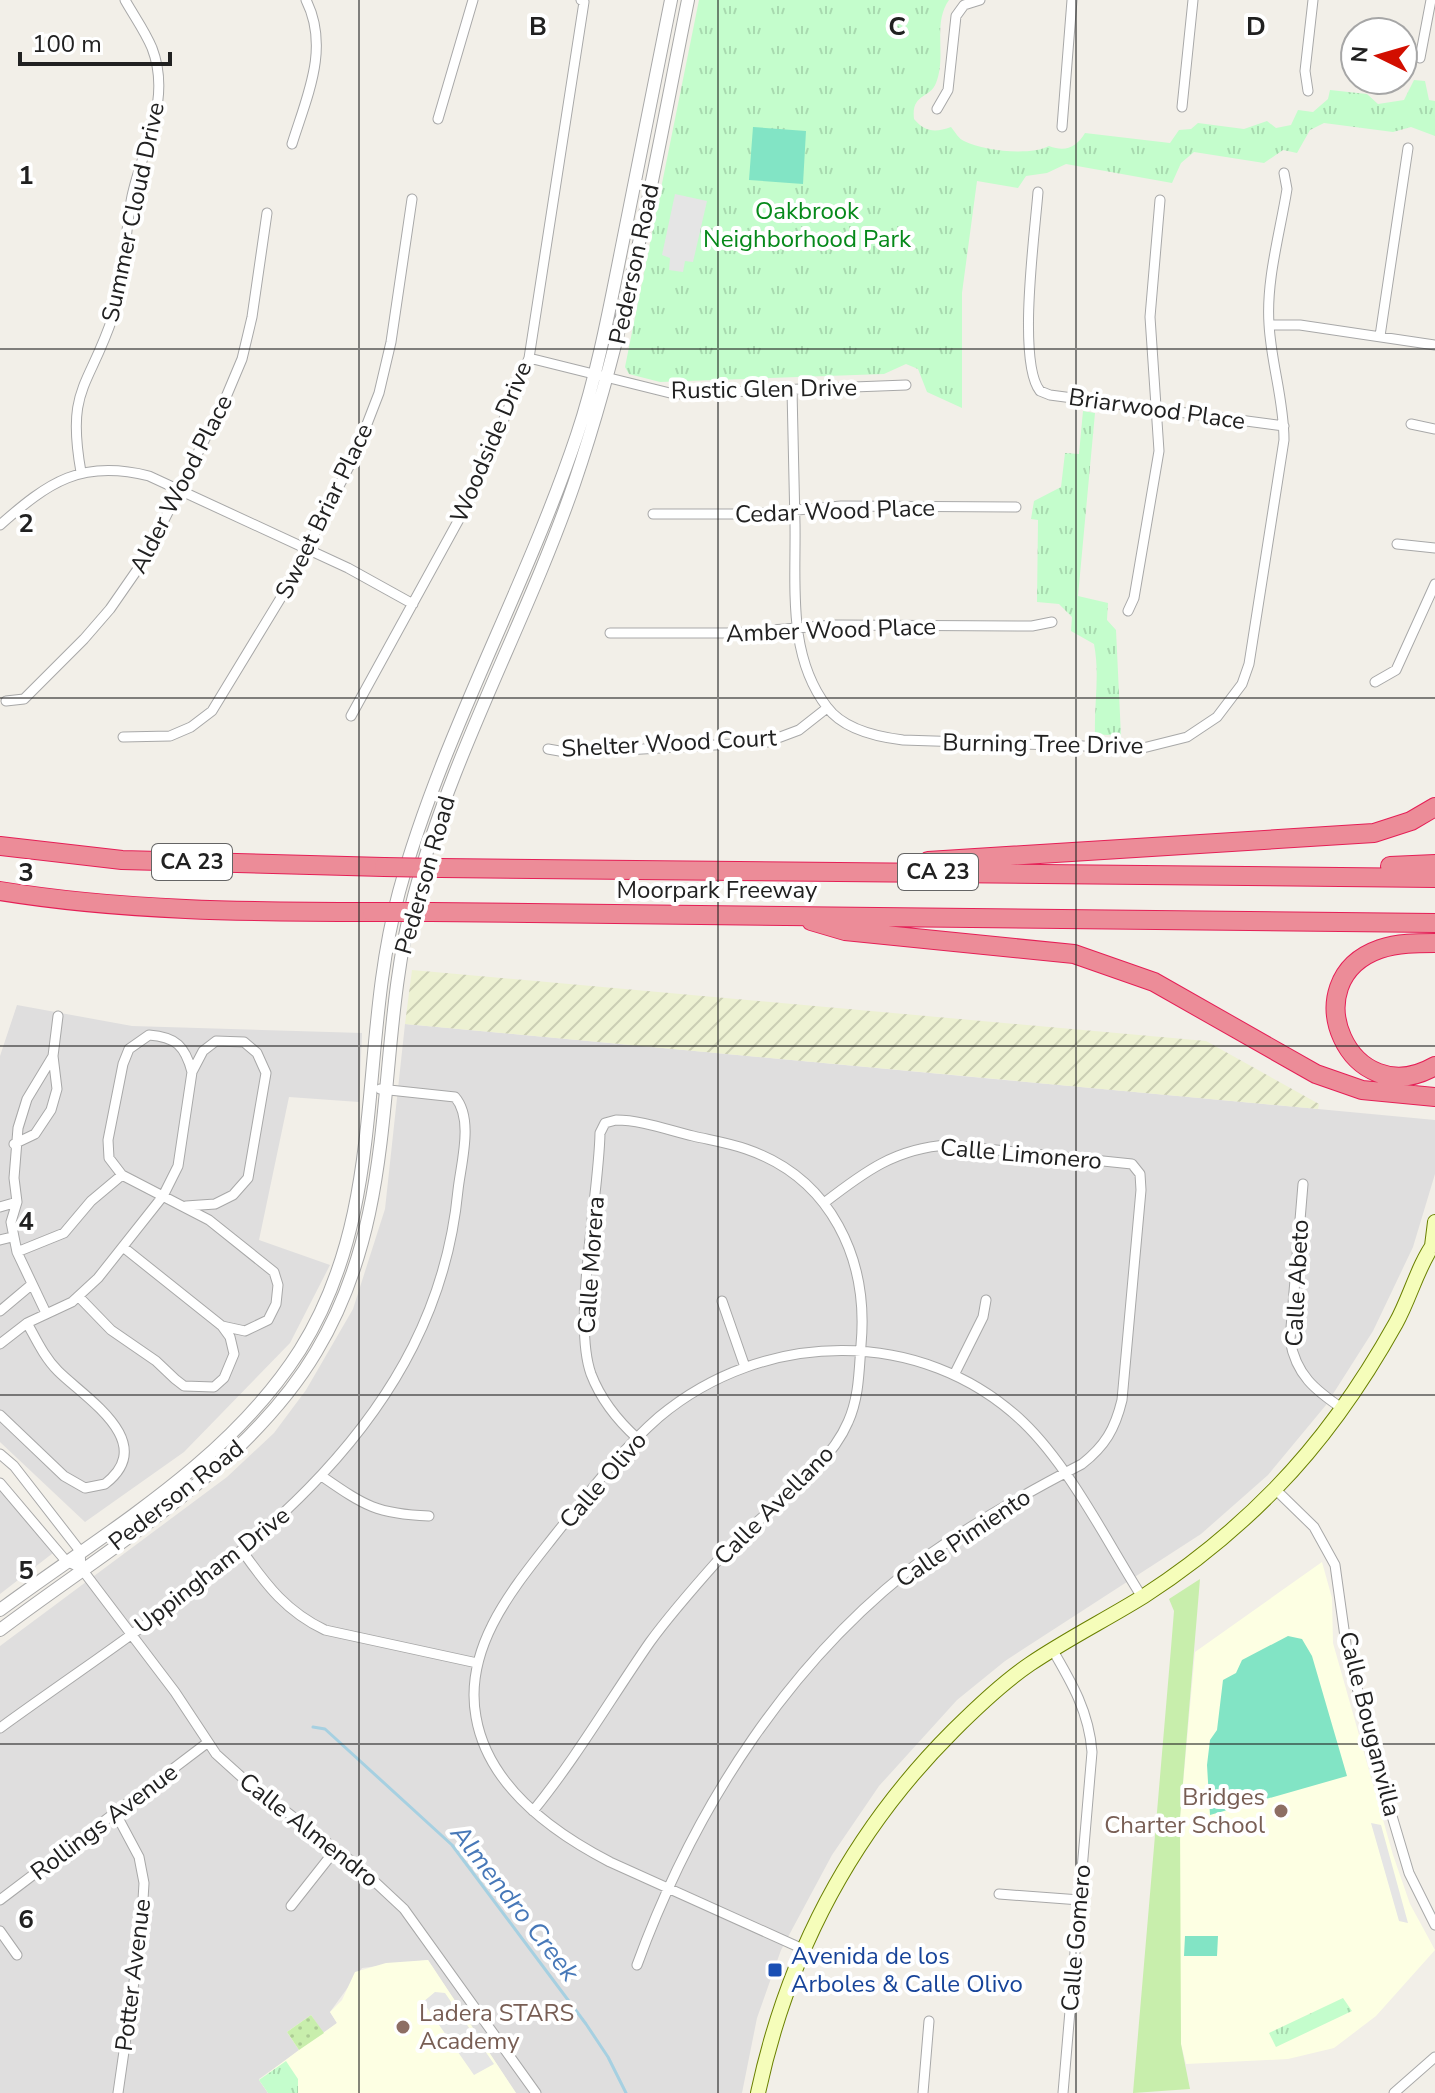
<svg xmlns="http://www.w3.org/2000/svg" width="1435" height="2093" viewBox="0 0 1435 2093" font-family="'Nunito Sans',sans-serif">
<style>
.residential{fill:#dfdede}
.education{fill:#fdffe3}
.farmland{fill:url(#farmland-furrows)}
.grass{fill:#c8eeac}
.park{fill:url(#park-tufts)}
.garden{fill:url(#garden-dots)}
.pitch{fill:#82e4c5}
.parking{fill:#e5e5e5}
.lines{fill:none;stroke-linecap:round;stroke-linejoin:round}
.stream{stroke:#a6d0e1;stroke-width:3}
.minor-casing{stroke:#a8a8a8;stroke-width:11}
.tertiary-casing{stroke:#a8a8a8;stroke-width:14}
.secondary-casing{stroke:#6a8000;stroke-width:16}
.motorway-casing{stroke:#e51f56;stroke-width:20}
.minor{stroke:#fff;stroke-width:9}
.tertiary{stroke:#fff;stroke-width:12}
.secondary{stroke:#f5fdba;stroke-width:14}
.motorway{stroke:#ec8c98;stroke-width:18}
.motorway-bridge-casing{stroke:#e51f56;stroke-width:20;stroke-linecap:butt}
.motorway-bridge{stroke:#ec8c98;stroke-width:18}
.grid{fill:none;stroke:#212121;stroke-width:2;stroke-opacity:0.55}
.education-dot{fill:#8d6e63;stroke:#fff;stroke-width:3}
.transit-dot{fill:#1a4fb4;stroke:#fff;stroke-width:3}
.labels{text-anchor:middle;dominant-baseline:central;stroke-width:8;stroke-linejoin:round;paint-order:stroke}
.shield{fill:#fff;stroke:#646464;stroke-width:2}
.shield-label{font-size:22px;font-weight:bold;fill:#212121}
.park-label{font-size:24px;fill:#06891a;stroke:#fff}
.street-label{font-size:24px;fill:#212121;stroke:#fff}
.education-label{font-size:24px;fill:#785e54;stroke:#fff;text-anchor:end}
.transit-label{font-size:24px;fill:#164399;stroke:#fff;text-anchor:start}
.water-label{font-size:26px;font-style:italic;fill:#4778b8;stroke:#fff}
.grid-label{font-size:26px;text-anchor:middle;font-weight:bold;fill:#212121;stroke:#fff;stroke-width:8;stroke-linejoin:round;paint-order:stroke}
</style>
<defs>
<pattern id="farmland-furrows" width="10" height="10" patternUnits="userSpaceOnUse" patternTransform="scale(2)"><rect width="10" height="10" fill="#edf1d2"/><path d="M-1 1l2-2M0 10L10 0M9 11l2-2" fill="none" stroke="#cbceb4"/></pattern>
<pattern id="park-tufts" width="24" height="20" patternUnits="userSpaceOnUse" patternTransform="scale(2)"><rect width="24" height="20" fill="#c4fdcc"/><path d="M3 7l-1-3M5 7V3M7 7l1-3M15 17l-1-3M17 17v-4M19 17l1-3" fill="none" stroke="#a8d9af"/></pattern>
<pattern id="garden-dots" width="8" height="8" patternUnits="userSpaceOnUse" patternTransform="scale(2)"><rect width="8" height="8" fill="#c8eeac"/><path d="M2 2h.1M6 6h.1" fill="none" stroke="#accc94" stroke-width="1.8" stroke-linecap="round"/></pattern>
</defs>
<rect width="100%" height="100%" fill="#f2efe8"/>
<path class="residential" d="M17,1005L132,1026L362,1033L359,1102L289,1097L259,1240L330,1265L290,1343L184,1452L85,1522L0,1442V1056Z
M405,1024L1435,1120V1174L1413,1247L1373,1331L1326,1405L1268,1475L1201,1534L1005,1661L957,1700L879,1786L832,1855L781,1950L757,2018L742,2093H516L428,1960L362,1968L330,2012L337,2023L259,2079L268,2093H0V1646L227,1477L274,1433L306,1390L353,1309L385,1209Z
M0,1489L53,1553L0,1594Z"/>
<path class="education" d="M1322,1562L1332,1598L1333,1643L1393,1855L1410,1904L1435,1950L1376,2016L1334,2048L1288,2059L1186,2064L1181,2044L1179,1974L1180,1818L1195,1652Z
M428,1960L516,2093H268L259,2080L299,2050L287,2032L311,2015L323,2033L337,2023L330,2012L342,2000L355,1972L386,1963Z"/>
<path class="farmland" d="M412,970L1206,1041L1319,1104L1318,1109L405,1024Z"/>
<path class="grass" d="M1200,1579L1180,1818L1181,2044L1190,2089L1133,2093L1171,1648L1174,1611L1169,1599Z"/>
<path class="park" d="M699,0H949C932,24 947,56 936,83C930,99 911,93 914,119C925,132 935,133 951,127C955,132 959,139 964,141C984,151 1030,156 1049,146C1065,152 1076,148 1085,133L1170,143L1179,130L1191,129L1198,123L1244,129L1267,121L1276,128L1291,125L1298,110L1313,112L1328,99L1330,90L1367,94L1378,104L1404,100L1414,80L1425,81L1429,100L1435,101V136L1411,127L1393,132L1324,123L1310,130L1297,153L1283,150L1264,163L1194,152L1181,163L1172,183L1066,164L1047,173L1026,176L1018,188L977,181L962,293V408L927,392L918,369L906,364L884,374L660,382L629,374L625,367Z
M1083,411L1095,413L1078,596L1108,603L1107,620L1116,630L1121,736L1095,734C1094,703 1100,675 1094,644L1071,631L1072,617L1059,604L1037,602L1038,520L1031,519L1034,501L1061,487L1065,453L1079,454Z
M1343,1998L1352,2011L1276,2047L1269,2033Z
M286,2061L298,2079V2093H268L259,2080Z"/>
<path class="garden" d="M311,2015L324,2033L299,2050L287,2032Z"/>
<path class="pitch" d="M753,127L806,131L803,184L749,180Z
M1288,1636L1302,1639L1312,1656L1347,1776L1210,1815L1207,1765L1210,1740L1217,1730L1223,1680L1236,1673L1242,1660Z
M1185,1936H1218L1217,1956H1184Z"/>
<path class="parking" d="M675,194L707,201L693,262L685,261L683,272L669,270L670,258L662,255Z
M1371,1823L1381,1825L1408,1923L1399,1921Z
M435,1992L445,1993L494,2064L474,2075L423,2002Z"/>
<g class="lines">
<path class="stream" d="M313,1727L325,1729L452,1845L586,2024L608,2057L626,2093"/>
<defs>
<path id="minor" d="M1420,58L1431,0
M1308,91L1305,71L1313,0
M1182,107L1193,0
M937,109L948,90L956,16L964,5L980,0
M438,119L473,0
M1062,127L1072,0
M292,144C307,96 330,48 306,0
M1038,192C1035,232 1017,362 1040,391L1050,395L1284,426
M1269,325H1300L1435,345
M1380,336L1408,148
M529,358L674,394L906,385
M792,390C793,434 794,479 795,524C796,585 787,655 827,707C843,729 878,737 903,740L1143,748L1187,737L1217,717L1242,684L1249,664L1284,440C1284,400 1271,363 1269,324C1266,280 1280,233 1287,189L1284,173
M1411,424L1435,429
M81,472C66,388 89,388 113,316C126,278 124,235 132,196C143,146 172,100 152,48C145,31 134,16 125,0
M653,514H754L841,506L1016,507
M0,525C49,482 81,459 149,476L348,568L413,604
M1397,544L1435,548
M1128,611L1134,598L1159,451L1150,317L1160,200
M610,633H734L835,625L1032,626L1052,622
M1375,682L1396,670L1435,584
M6,701L24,699L84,639L110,609L144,560L226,397L242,359L252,317L267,213
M351,716L474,492L529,358L584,2L581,0
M123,737L170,736L191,727L212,711L285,591L355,455L379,393L391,342L412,199
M548,749L571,753L767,742L799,730L827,708
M192,1072C185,1046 176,1037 149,1035L129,1049L123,1064L108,1140L109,1158L122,1175L209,1220L274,1272L278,1285L276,1304L268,1320L245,1331L222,1326
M14,1144L35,1134L51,1110L57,1089L53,1056L58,1016
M1303,1184L1290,1340C1296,1375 1315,1390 1343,1409
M0,1207L17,1202
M0,1240L12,1237
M17,1252L64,1233L91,1201L122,1175
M79,1297L111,1330L156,1361L175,1379L184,1386L214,1387L224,1378L234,1354L230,1337L222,1326L123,1247
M722,1301L745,1367
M0,1311L31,1285
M46,1313L17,1252L11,1222L17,1202L14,1178L18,1128L27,1099L53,1056
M0,1344L27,1323L72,1302L98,1278L163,1196L178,1166L192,1072L203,1051L216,1041L244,1042L257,1053L266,1073L248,1178L233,1195L215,1204L186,1206
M954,1375L983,1317L986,1300
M0,1415L64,1476L85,1488L105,1484C159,1442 85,1398 58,1371C44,1357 36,1339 27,1323
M0,1454L14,1466L80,1551L81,1568
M323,1477C365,1506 377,1514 429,1516
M0,1483L66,1561L81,1568L175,1692L216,1754L246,1781L359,1867L404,1909L536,2093
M1275,1489L1314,1527L1335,1565L1347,1651L1392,1816L1409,1873L1435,1925
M243,1552C267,1586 287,1612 325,1630L477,1663
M1052,1649C1072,1683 1089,1712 1092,1752L1063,2093
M0,1728C191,1589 433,1453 458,1190C461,1163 474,1119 455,1097L380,1089
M533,1811C577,1757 611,1698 650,1642C671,1613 696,1585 720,1558C757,1515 826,1474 848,1422C859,1398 859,1371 861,1345C869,1259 831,1178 746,1149C729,1143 710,1140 693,1136C668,1130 641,1120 616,1120L605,1123L600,1133C599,1196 572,1321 591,1374C601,1400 618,1421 638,1439
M116,1814L139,1857L144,1883L141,1933L118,2093
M999,1894L1080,1900
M0,1900L207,1743
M291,1906L336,1849
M0,1931L17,1955
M803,1949L610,1862C552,1832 488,1786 476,1717C463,1646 515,1586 555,1535C587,1495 621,1450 659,1417C764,1329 922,1326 1023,1422C1070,1467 1107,1542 1142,1597
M637,1965C695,1806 792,1655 930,1554C978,1520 1030,1491 1082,1464C1105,1446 1115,1429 1122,1400L1141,1190L1140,1174L1132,1164L948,1145C896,1148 864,1172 824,1203
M923,2093L929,2021
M1394,2093L1435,2057"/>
<path id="tertiary" d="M0,1610C105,1532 228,1463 300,1350C389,1208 357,1047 399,892C442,735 525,590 577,435C598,372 610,306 623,241C639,160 655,80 671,0
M0,1630C107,1549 247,1468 316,1352C403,1207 373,1052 414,896C452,753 526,623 574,484C628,326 655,163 688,0"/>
<path id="secondary" d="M1432,1246L1435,1222
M758,2093C788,1953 852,1832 953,1731C977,1707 1002,1683 1030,1664C1067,1639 1107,1619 1144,1596C1192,1565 1236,1529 1275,1489C1324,1439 1362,1384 1396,1323C1410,1298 1418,1265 1435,1242"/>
<path id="motorway" d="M0,846L122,860L384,867
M928,861L1374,833L1411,821L1435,807
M1390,866L1435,864
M441,868L1435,878
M0,891C123,911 248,912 372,912
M431,912L1435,923
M811,921L845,931L1074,954L1154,982L1316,1074L1362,1090L1435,1097
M1435,943C1417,943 1398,943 1380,949C1291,980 1350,1115 1435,1066"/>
</defs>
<use href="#minor" class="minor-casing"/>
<use href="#tertiary" class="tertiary-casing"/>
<use href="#secondary" class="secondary-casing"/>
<use href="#motorway" class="motorway-casing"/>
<use href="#minor" class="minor"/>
<use href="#tertiary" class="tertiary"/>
<use href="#secondary" class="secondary"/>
<use href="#motorway" class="motorway"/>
<defs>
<path id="motorway-bridge" d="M384,867L441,868
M372,912H431"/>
</defs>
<use href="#motorway-bridge" class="motorway-bridge-casing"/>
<use href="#motorway-bridge" class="motorway-bridge"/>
</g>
<path class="grid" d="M359,0V2093M718,0V2093M1076,0V2093M0,349H1435M0,698H1435M0,1046H1435M0,1395H1435M0,1744H1435"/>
<g class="education-dot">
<circle cx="1281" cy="1811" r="8"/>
<circle cx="403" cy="2027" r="8"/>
</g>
<rect class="transit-dot" x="767" y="1962" width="16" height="16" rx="4"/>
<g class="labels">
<g class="shield">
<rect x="152" y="844" width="80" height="36" rx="6"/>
<rect x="898" y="854" width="80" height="36" rx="6"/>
</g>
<g class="shield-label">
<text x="192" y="862">CA 23</text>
<text x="938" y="872">CA 23</text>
</g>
<g class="park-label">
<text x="807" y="211">Oakbrook<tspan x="807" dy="28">Neighborhood Park</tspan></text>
</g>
<g class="street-label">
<text transform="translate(133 212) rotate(-78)">Summer Cloud Drive</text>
<text transform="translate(634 264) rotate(-78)">Pederson Road</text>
<text transform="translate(764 389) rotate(-1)">Rustic Glen Drive</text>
<text transform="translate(1157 409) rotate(8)">Briarwood Place</text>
<text transform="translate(491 442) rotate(-67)">Woodside Drive</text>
<text transform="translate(181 484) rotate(-63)">Alder Wood Place</text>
<text transform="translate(324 511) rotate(-64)">Sweet Briar Place</text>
<text transform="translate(835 511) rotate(-2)">Cedar Wood Place</text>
<text transform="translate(831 630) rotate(-2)">Amber Wood Place</text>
<text transform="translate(669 743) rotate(-3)">Shelter Wood Court</text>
<text transform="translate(1043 744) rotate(1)">Burning Tree Drive</text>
<text transform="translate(425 875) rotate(-74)">Pederson Road</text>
<text x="717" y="890">Moorpark Freeway</text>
<text transform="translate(1021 1154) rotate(5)">Calle Limonero</text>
<text transform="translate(591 1265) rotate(-86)">Calle Morera</text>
<text transform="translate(1297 1283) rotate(-87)">Calle Abeto</text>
<text transform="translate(603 1480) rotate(-49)">Calle Olivo</text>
<text transform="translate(176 1495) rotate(-38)">Pederson Road</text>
<text transform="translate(774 1505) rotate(-45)">Calle Avellano</text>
<text transform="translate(963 1538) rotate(-34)">Calle Pimiento</text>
<text transform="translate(212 1570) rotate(-38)">Uppingham Drive</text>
<text transform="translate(1370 1724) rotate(76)">Calle Bouganvilla</text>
<text transform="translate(104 1822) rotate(-37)">Rollings Avenue</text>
<text transform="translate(309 1830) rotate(38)">Calle Almendro</text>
<text transform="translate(1076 1938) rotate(-85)">Calle Gomero</text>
<text transform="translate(133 1975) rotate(-83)">Potter Avenue</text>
</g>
<g class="education-label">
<text x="1265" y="1797">Bridges<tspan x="1265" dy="28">Charter School</tspan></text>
<text x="419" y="2013" text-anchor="start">Ladera STARS<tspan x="419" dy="28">Academy</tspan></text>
</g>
<g class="transit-label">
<text x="791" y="1956">Avenida de los<tspan x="791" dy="28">Arboles &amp; Calle Olivo</tspan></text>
</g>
<g class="water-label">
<text transform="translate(515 1903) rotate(52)">Almendro Creek</text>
</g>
</g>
<g class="grid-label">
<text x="538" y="35">B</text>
<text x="897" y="35">C</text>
<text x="1256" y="35">D</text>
<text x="26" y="184">1</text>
<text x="26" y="532">2</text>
<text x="26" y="881">3</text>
<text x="26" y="1230">4</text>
<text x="26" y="1579">5</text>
<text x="26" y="1928">6</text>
</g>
<g transform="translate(1379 56) rotate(275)"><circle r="38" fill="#ffffff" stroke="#a6a6a6" stroke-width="2"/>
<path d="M0-6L14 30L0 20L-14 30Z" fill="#d20e00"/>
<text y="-12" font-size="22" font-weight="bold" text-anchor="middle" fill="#212121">N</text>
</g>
<path d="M20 52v12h150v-12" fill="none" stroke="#212121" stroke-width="4"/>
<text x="32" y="52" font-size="24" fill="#212121" stroke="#ffffff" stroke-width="6" paint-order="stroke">100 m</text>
</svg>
